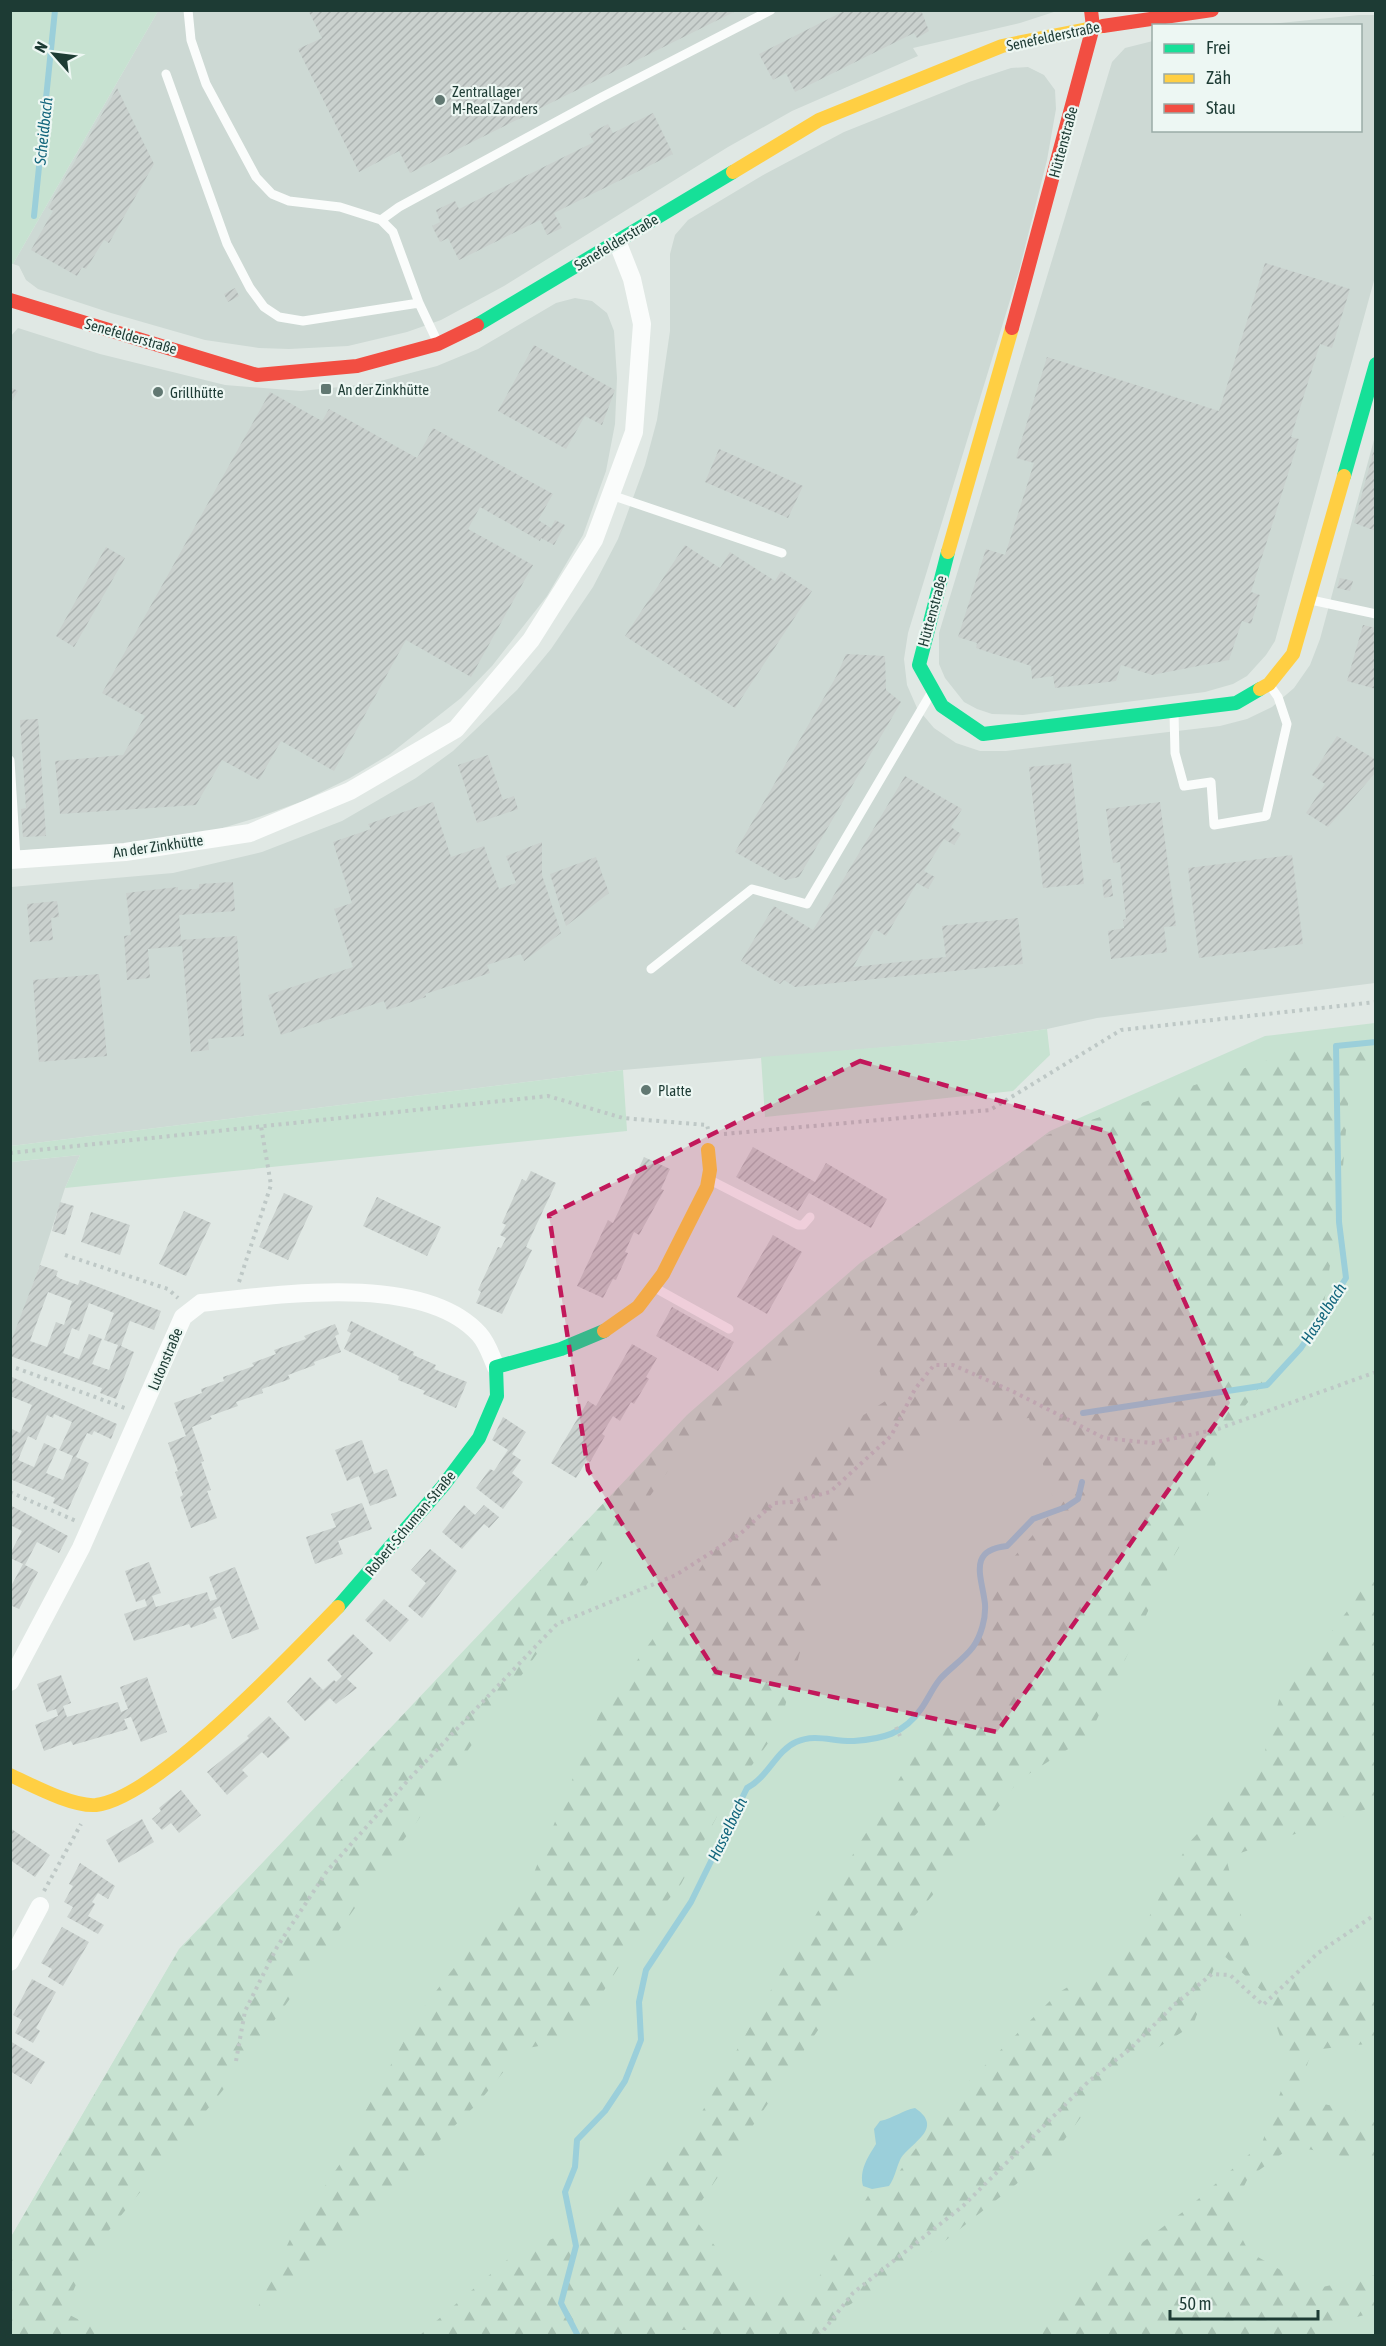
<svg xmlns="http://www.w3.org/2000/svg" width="1386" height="2346" viewBox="0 0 1386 2346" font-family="'Asap Condensed',sans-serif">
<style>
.built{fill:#cdd9d4}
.grass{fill:#c7e2d1}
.forest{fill:url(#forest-firs)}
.water{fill:#9bcfda}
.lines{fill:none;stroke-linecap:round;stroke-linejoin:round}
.stream{stroke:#9bcfda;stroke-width:6}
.building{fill:url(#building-hatch);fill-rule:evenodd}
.path{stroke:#bec8c6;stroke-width:4;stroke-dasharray:3 4.5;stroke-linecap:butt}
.lane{stroke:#fafcfb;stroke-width:9}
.street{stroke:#fafcfb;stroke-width:18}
.fast{stroke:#16e098;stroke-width:14}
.slow{stroke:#ffcf43;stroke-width:14}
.jam{stroke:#f24e42;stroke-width:14}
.marked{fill:#c2185b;fill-opacity:0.2;stroke:#c2185b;stroke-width:4.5;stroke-dasharray:12 8;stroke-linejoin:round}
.poi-dot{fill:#617872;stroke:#edf7f3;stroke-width:2}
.labels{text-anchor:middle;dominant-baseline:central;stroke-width:4.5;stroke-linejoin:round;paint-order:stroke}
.street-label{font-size:15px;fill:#1d3b34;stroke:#edf7f3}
.poi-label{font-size:15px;fill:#1d3b34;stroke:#edf7f3;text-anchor:start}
.water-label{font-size:16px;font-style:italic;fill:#12657c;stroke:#edf7f3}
</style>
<defs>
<pattern id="forest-firs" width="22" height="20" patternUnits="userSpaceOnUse" patternTransform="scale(1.5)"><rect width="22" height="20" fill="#c7e2d1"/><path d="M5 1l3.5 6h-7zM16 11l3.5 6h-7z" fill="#aac3b4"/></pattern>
<pattern id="building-hatch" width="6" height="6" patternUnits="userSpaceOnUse" patternTransform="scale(1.5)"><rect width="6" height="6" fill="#cad1ce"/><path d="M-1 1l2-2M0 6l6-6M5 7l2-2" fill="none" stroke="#adb4b2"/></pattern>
</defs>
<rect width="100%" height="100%" fill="#e0e8e4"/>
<path class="built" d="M158,11H1057L1020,23L913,48L918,56L792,111L728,147L504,286L441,320L407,332L348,346L289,349L259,348L205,340L111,313L38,289L26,280L19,266L13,264Z
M1359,15H1375V277L1275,641L1266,655L1247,676L1233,684L1205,692L1023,715L992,714L977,709L964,702L945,678L939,664V633L1112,62L1125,48L1153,41L1154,130H1360V26L1259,25Z
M1028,67L1044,75L1055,90L1056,109L1047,160L1019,271L908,633L904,659L907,685L917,708L934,728L956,743L980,751H1006L1220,726L1247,719L1272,707L1294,688L1310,665L1320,639L1375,436V983L1097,1018L1047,1029L969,1040L623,1070L11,1146V887L173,873L262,852L342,821L416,778L453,751L517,690L551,649L593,587L618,539L645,465L657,420L670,331V254L675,235L688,220L765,174L844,132L969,82L1011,68Z
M575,298L592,301L607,313L614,331L617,378L615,424L606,471L583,535L547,596L492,666L461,698L390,754L350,778L303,801L259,817L216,830L126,844L11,851L10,337L18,328L100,354L225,385L301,391L369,384L437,366L478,349L556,303Z
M80,1155L65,1188L40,1265L11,1344V1162Z"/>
<path class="grass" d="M11,10L158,11L13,264L10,263Z
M1375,1023V2335L11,2336V2237L179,1949L694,1419L864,1269L1050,1131L1265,1036Z
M1047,1029L1050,1055L1013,1091L765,1117L761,1057L969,1040Z
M623,1070L627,1131L65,1188L80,1155L11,1162V1146Z"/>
<path class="forest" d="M1375,1048V1064L1351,1069L1340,1203L1324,1303L1222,1436L1206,1504L1175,1554L1089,1736L1019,1780L932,1896L829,2014L692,2215L749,2292H808L829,2263L872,2189L889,2186L951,2099L1058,1993L1133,1947L1188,1844L1262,1762L1279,1700L1348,1610L1375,1567V1806L1226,1858L1257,1976L1376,1981L1375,2043L1312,2050L1296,2098L1375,2115V2163L1293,2146L1248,2178L1230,2215L1249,2252L1314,2289L1375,2275V2312L1328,2325L1331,2335H1023L1025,2331L1188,2208L1262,2143L1290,2066L1266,1995L1220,1952L1193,2025L1108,2080L1054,2154L921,2260L838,2312L833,2335L711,2336C696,2329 670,2327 656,2336L420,2335L515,2253L604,2219L686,2140L785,1965L928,1732L974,1703L973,1639L1007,1565L1056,1508L1029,1418L933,1427L848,1512L812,1609L779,1728L723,1805L681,1884L635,1941L573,2040L522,2049L479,2102L240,2335H226L252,2320L292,2235L354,2143L366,2110L420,2012L473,1943L531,1880L601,1710L676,1607L716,1543L796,1458L887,1400L876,1357L831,1316L784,1351L688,1443L236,2074L89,2255L64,2312L108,2335L11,2336V2237L177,1953L687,1415L860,1263L1047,1135L1298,1050Z"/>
<path class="water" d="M915,2108C946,2129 909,2143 900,2160C896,2169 895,2177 889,2186L872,2189L863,2186C859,2170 868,2157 876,2144L874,2129L880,2121C894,2118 903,2110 915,2108Z"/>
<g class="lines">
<path class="stream" d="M34,216L55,10
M1083,1413L1267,1385L1301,1348L1346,1278L1339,1222L1336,1046L1376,1042
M578,2336L561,2303L576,2246L565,2192L575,2167L577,2140L605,2111L625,2081L641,2040L639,2002L646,1970L691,1902L747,1788C768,1777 776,1751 796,1742C816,1733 833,1742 854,1741C882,1739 904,1734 921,1709C928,1699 932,1689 940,1679C950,1668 964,1659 973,1647C981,1636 986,1618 985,1604C982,1577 967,1550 1007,1546L1033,1519L1066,1507L1078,1499L1082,1482"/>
</g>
<path class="building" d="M308,10H738L410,173L399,151L359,172L298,49L322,38Z
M846,10H921L929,31L917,38L914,33L795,92L786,73L773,80L759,54Z
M117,88L154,164L109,243L104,240L86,269L82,267L77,276L31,250L53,211L48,208Z
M653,113L673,154L554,213L562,228L547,235L540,220L459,260L448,238L440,242L432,226L440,222L436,210L455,201L459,209L594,142L589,134L608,124L613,133Z
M1265,263L1350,289L1332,348L1320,344L1291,437L1299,439L1251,592L1260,595L1251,624L1242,621L1229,660L1152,675L1121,665L1116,681L1055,688L1053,676L1032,679L1031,666L976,648L977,643L958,637L986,549L1005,555L1034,463L1016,458L1047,357L1219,411Z
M235,288L239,296L228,302L224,294Z
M534,345L615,390L602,425L585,416L566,449L498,411Z
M10,387L18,391L10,404Z
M270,392L322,421L329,409L417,458L433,428L553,494L538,520L551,528L555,520L565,525L554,545L541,538L540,541L480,507L468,529L533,565L471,677L406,640L334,771L281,741L259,780L222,760L196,805L60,814L55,761L123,755L145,716L102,693Z
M1375,446H1376V531L1354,523Z
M719,449L803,486L788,518L705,482Z
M685,545L720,568L730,552L775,581L781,571L812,591L735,708L625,636Z
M106,547L125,558L74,647L56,636Z
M1340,578L1353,581L1350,591L1337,588Z
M1363,625L1376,628V689L1347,681Z
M846,654L885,656L886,690L901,702L799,877L785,880L735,852L837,675Z
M38,719L46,836L23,837L21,809L26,808L20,720Z
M1337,736L1376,760V772L1328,827L1306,813L1325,784L1312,775Z
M488,755L503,800L514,796L518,809L477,823L458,765Z
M1071,763L1084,884L1043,888L1029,767Z
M905,776L962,809L951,827L961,834L954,845L944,839L924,871L935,877L928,889L917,883L886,936L875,929L853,967L946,957L942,926L1018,918L1023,964L795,987L784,980L780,984L741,961L774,906L813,930Z
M433,802L451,857L484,846L499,889L516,883L506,856L542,842V875L561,933L524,961L521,954L487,965L490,973L425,994L426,997L387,1010L384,1001L281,1035L268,995L353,967L334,909L352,903L333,842L371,829L368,824Z
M1160,802L1176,926L1164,927L1167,952L1111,959L1108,931L1124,928L1123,920L1126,919L1120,862L1113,863L1106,809Z
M1292,855L1303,944L1199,958L1188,868Z
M596,857L609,893L566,926L550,874Z
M1111,879L1113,896L1104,898L1102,880Z
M233,882L235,911L179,915L181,940L237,936L244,1036L208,1039L209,1050L191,1052L182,946L148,949L150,978L127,980L124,936L131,935L126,893L178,887V890L196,889L199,888V884Z
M57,901L59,917L51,918L53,940L30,942L27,904Z
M99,974L107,1056L39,1062L33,980Z
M753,1147L815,1182L826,1163L887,1199L871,1228L809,1193L798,1211L736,1177Z
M644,1157L670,1169L661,1189L664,1190L639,1235L634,1232L625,1252L628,1253L616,1280L613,1279L603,1298L577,1286L608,1220L613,1223Z
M531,1171L556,1183L526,1247L532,1250L502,1314L476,1303L481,1292L478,1290L498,1247L501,1248L506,1238L500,1235L506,1225L502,1223L522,1179L526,1181Z
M284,1193L313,1206L288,1260L259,1247Z
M377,1197L441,1227L427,1256L363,1226Z
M60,1202L74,1206L65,1235L52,1231Z
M184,1211L211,1223L186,1276L159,1264Z
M91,1212L130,1225L120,1255L81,1242Z
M773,1235L802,1252L767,1314L737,1297Z
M40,1265L58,1271L56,1276L61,1279L78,1285L80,1280L161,1311L154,1330L130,1321L121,1346L134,1352L116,1399L100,1393L102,1388L10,1356V1344ZM48,1292L72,1301L64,1325L56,1322L47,1347L30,1341ZM89,1303L114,1313L104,1340L118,1345L109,1370L92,1364L102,1339L89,1334L79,1359L63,1353L72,1328L79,1331Z
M672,1307L734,1342L718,1371L656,1336Z
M351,1321L414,1352L413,1355L436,1365L434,1369L467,1382L456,1408L423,1394L425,1391L398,1380L399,1376L344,1349L351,1333L347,1331Z
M335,1324L339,1334L335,1336L341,1352L314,1362L315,1365L288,1375L290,1379L262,1389L263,1393L236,1402L238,1406L210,1416L212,1419L192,1427L204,1461L201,1462L211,1490L207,1491L217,1518L191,1528L180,1497L183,1495L175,1472L178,1471L168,1443L186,1436L174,1403L202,1393L201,1389L224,1381L223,1377L254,1366L252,1363L276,1354L274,1350L306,1339L304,1336Z
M632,1344L657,1358L646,1377L649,1379L634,1404L631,1402L620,1421L613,1416L602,1434L605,1436L590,1462L587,1460L576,1478L551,1463L588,1401L596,1406Z
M10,1376L117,1424L111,1439L94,1431L92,1435L87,1433L76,1457L89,1463L68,1510L53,1503L55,1498L10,1479V1433L12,1429L20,1433L32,1405L10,1396ZM54,1414L72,1422L59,1450L73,1456L63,1480L46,1473L57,1449L44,1443L34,1467L18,1460L28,1436L36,1440L47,1415L53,1418Z
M503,1417L526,1432L512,1454L521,1460L512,1473L523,1482L503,1509L476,1488L490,1469L494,1471L508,1450L492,1440Z
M362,1440L374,1474L387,1469L397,1496L370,1506L359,1476L347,1481L335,1450Z
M362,1503L372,1529L338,1541L343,1554L315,1564L306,1537L336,1527L331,1514Z
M10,1505L68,1536L59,1553L37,1542L25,1565L38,1572L19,1609L10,1605V1588L23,1564L10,1558V1554L22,1531L10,1525Z
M464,1505L475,1515L484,1505L499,1517L489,1528L484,1524L462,1549L442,1532Z
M430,1549L457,1571L422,1618L408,1606L426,1583L411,1570Z
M149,1562L161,1593L152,1596L156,1607L207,1592L210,1601L217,1599L209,1577L235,1567L259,1629L232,1639L220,1606L213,1609L217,1618L191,1628L189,1624L134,1641L124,1614L147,1606L145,1599L136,1602L125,1571Z
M384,1599L409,1620L390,1642L365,1620Z
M353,1634L373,1653L347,1679L357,1688L336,1704L330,1698L305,1721L287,1702L310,1677L323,1690L334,1680L336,1682L342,1676L327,1660Z
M61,1675L71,1703L63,1706L67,1717L118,1702L121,1712L128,1709L120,1687L147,1677L167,1732L141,1742L131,1717L124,1719L128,1729L73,1745L71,1741L44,1751L35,1725L58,1716L56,1709L47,1712L37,1684Z
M269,1716L290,1738L268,1758L262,1752L242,1770L248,1776L227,1795L207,1772L249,1738L247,1736Z
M181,1790L201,1815L179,1833L171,1823L162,1830L152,1819L161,1811L159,1808Z
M142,1819L154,1842L119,1863L106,1840Z
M10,1828L50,1855L35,1877L10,1860Z
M80,1863L115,1886L108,1899L98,1893L92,1902L95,1904L88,1916L104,1925L98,1934L67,1917L73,1907L64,1902L73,1886L69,1884Z
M62,1927L89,1942L63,1986L48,1977L52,1969L41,1963Z
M32,1979L56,1992L36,2028L40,2031L33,2043L15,2033L22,2020L13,2015Z
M10,2041L45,2062L31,2084L10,2071Z"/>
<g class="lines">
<path class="path" d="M724,1134L990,1110L1121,1030L1376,1002
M10,1153L548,1096L623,1118L707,1125L708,1129
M65,1255L168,1289L178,1298
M239,1282L271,1185L261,1126
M16,1368L125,1408
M10,1492L76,1521
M896,1727L900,1736
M44,1891L81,1824
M236,2061L245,2011L277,1947L327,1871L411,1777L557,1624L676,1575L740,1534L774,1503L792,1502L830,1492L891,1436L915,1389L934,1365H953L1012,1391L1104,1438L1152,1443L1218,1429L1376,1372
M819,2336L853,2293L963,2206L1089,2081L1130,2049L1175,2004L1212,1974L1230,1975L1263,2005L1318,1953L1376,1914"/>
<path class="lane" d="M188,10L191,40L206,84L256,177L272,194L289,201L340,207L381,220L393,232L419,303
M166,74L227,244L250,288L264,307L279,317L303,321L419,303L437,341
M381,220L399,207L602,97L771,10
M611,495L782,553
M1311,600L1376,614
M1174,713L1175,753L1184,786L1211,782L1214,825L1266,816L1287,724L1278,697L1271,687
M10,760L16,859
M651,969L752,889L807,904L930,695
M712,1181L798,1225H803L810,1217
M657,1289L729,1329"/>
<path class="street" d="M10,860L125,852L250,833L350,791L456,729L531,640L594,540L634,432L642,324L632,279L617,241
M10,1682L81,1548L183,1317L201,1303C277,1295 423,1272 479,1334C488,1344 491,1356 496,1367
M10,1962L40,1906"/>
<path class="fast" d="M477,325L733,172
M1344,476L1376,364
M948,552L919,665L942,706L983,734L1236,703L1260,689
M338,1607L443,1486L479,1438L497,1396L496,1367L561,1349L604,1331"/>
<path class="slow" d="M733,172L819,120L1002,46L1103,26
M948,552L1012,328
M1260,689L1269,684L1293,654L1344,476
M604,1331L638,1307L663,1274L707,1187L710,1170L708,1150
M10,1775C32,1785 72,1807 96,1805C157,1798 292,1654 338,1607"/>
<path class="jam" d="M1103,26L1212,10
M10,300L257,375L357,366L438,344L477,325
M1012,328L1093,27L1091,10"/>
</g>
<path class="marked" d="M860,1061L1109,1132L1230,1403L997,1732L716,1672L588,1470L549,1215Z"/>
<g class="poi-dot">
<circle cx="440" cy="100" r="6"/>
<rect x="320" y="383" width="12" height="12" rx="3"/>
<circle cx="158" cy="392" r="6"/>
<circle cx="646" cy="1090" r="6"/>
</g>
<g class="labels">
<g class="street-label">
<text transform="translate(1053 36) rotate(-12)">Senefelderstraße</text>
<text transform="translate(1063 142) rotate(-75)">Hüttenstraße</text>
<text transform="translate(616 242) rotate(-31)">Senefelderstraße</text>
<text transform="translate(131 336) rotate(16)">Senefelderstraße</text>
<text transform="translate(932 611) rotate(-75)">Hüttenstraße</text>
<text transform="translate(158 846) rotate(-8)">An der Zinkhütte</text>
<text transform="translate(165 1359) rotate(-67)">Lutonstraße</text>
<text transform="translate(410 1523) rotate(-50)">Robert-Schuman-Straße</text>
</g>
<g class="poi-label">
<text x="452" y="91">Zentrallager<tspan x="452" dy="17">M-Real Zanders</tspan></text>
<text x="338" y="389">An der Zinkhütte</text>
<text x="170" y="392">Grillhütte</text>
<text x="658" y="1090">Platte</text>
</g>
<g class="water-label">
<text transform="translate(43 131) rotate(-84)">Scheidbach</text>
<text transform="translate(1323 1313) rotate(-57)">Hasselbach</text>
<text transform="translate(727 1829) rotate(-64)">Hasselbach</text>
</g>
</g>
<rect width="1386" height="2346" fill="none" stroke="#1d3b34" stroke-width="24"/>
<rect x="1152" y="24" width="210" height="108" fill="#edf7f3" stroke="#9aaca7" stroke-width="1.5"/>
<rect x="1164" y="44" width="30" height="9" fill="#16e098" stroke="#9aaca7" stroke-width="1.5"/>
<text x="1206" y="54" font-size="18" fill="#1d3b34">Frei</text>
<rect x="1164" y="74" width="30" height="9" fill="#ffcf43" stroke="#9aaca7" stroke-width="1.5"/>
<text x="1206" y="84" font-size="18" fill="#1d3b34">Zäh</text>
<rect x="1164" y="104" width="30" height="9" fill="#f24e42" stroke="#9aaca7" stroke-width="1.5"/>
<text x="1206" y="114" font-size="18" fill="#1d3b34">Stau</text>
<g transform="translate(54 54) rotate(298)" stroke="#edf7f3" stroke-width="4.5" paint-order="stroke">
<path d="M0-4.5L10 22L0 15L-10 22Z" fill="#1d3b34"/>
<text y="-9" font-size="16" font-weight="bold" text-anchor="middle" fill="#1d3b34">N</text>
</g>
<path d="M1170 2310v9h148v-9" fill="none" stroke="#1d3b34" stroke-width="3"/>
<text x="1179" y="2310" font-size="18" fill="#1d3b34" stroke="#edf7f3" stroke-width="4.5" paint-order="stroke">50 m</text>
</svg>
